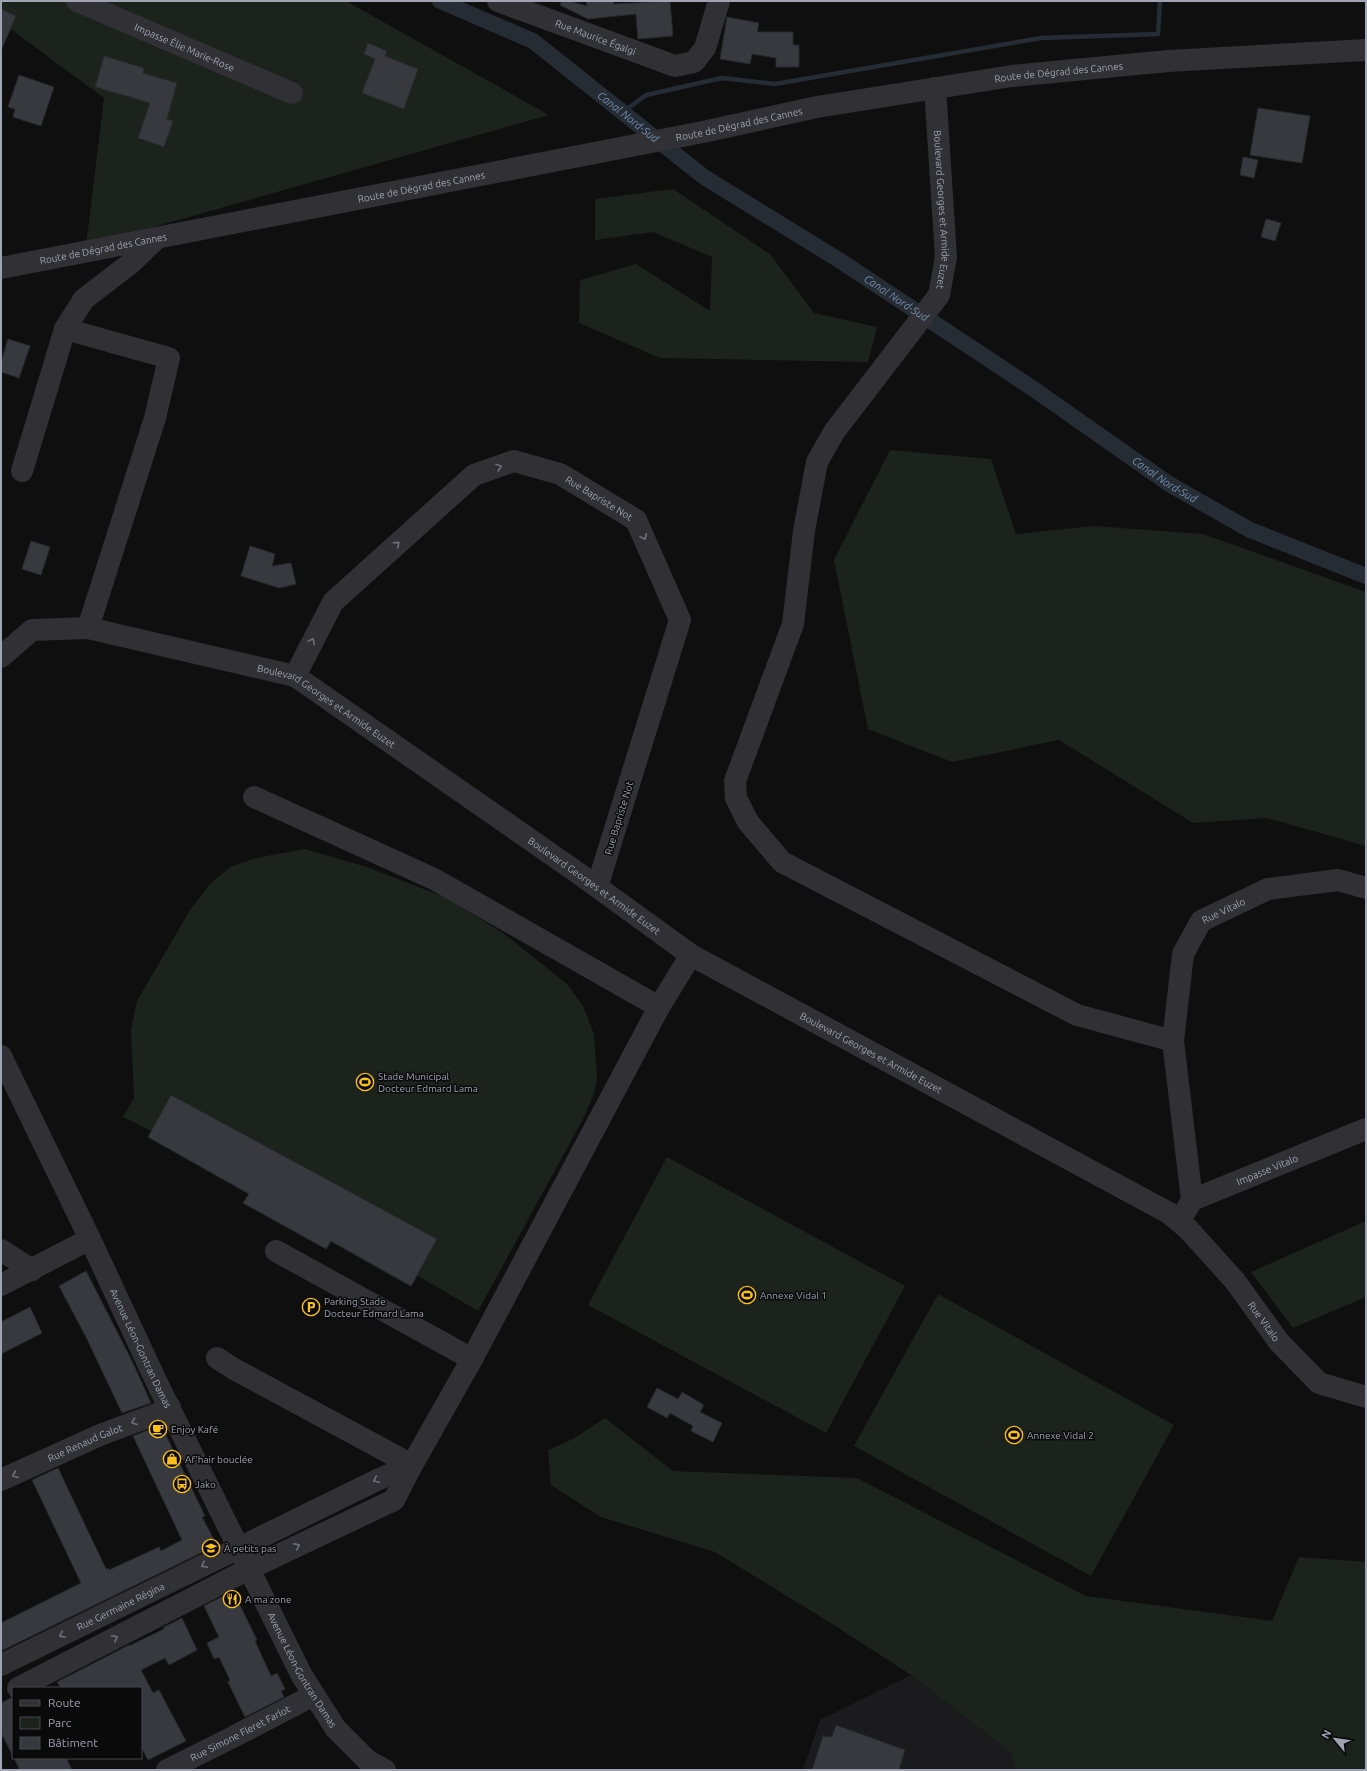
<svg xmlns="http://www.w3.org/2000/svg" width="1367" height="1771" viewBox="0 0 1367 1771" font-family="Ubuntu,sans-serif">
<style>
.built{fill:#1b1b1d}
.green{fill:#1b231c}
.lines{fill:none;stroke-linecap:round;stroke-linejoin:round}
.stream{stroke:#252c34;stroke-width:4.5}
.canal{stroke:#252c34;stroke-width:16}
.building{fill:#38393e;stroke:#29292c}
.minor{stroke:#303035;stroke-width:22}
.oneway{stroke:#6d6f7a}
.labels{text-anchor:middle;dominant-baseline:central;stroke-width:3;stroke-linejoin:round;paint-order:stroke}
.street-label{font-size:10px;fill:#9fa3b2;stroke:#0a0a0b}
.poi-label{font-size:10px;fill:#9fa3b2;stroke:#0a0a0b;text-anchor:start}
.water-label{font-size:11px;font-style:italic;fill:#738fb0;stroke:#0a0a0b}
</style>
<rect width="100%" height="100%" fill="#0f0f10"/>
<path class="built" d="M911,1675L1011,1753L1016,1770H803L820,1720Z"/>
<path class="green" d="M1,1H346L549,115L86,246L104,98L1,22Z
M673,189L770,254L814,313L877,327L868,362L660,358L579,323L580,280L636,264L710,311L712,257L653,232L595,240V199Z
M890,450L991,459L1016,534L1094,526L1203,534L1366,592V846L1267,818L1193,823L1059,740L952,762L868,729L834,560Z
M305,849L367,867L447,898L503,933L567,984L583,1006L594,1034L597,1078L594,1094L583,1119L478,1311L418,1276L411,1287L331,1242L326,1249L243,1203L249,1193L148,1137L151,1131L123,1117L134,1098L131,1030L137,1001L190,910L210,884L230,867L256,858Z
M667,1157L905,1286L826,1433L588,1305Z
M1366,1221V1297L1293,1328L1251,1272Z
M938,1294L1174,1425L1091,1576L854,1446Z
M605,1418L673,1471L857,1478L1086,1596L1272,1621L1299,1557L1366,1562V1770H1016L1011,1753L911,1675L834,1625L715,1552L601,1517L551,1485L548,1450L573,1439Z"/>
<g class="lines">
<path class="stream" d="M623,112L646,95L722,78L775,84L1041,38L1158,34L1160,1"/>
<path class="canal" id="s1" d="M440,1L533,41L704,177L839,260L1035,390L1169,484L1250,530L1366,576"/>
</g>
<path class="building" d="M562,1H569L587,6L586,1H613L614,4L670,1L673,36L638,39L636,14L588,19L560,5Z
M1,9L16,16L1,51Z
M727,17L759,23L757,32H793V45H799V67H776V58L752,54L750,64L720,59Z
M368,43L387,51L385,56L418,69L404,109L362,93L375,59L364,54Z
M104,56L144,68L143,73L177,83L167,119L173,121L164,147L138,138L150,103L95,87Z
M19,75L54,87L41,126L13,117L15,109L8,107Z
M1258,108L1310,116L1302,163L1250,155Z
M1243,157L1258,160L1254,178L1240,175Z
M1266,219L1281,223L1275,241L1261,237Z
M8,339L30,346L19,378L1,372V362Z
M31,541L50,547L41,575L22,569Z
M250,546L275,554L272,566L291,563L296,584L279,588L241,576Z
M171,1095L437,1239L411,1286L331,1241L326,1249L243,1203L249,1194L148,1137Z
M86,1271L132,1361L151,1403L122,1413L86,1337L59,1286Z
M30,1307L42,1333L1,1354V1322Z
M657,1388L678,1399L682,1392L704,1405L700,1412L722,1423L713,1442L691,1431L693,1426L670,1413L667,1418L647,1407Z
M161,1425L205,1516L202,1517L217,1545L1,1651V1623L81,1583L32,1480L58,1468L106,1569L108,1568L109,1570L159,1547L161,1551L182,1540L133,1436Z
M233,1591L257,1640L255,1641L271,1676L277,1673L285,1689L281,1691L284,1697L245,1717L228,1682L230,1680L219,1657L214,1659L207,1643L219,1637L204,1606Z
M182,1618L197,1650L169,1665L165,1658L141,1670L153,1693L159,1690L186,1741L148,1760L141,1746V1688H61L57,1682L129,1645V1646L164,1629V1627Z
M11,1698L13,1699V1756L1,1733V1703Z
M836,1725L905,1750L899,1770H812L823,1736L832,1737Z
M14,1758H66L72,1770H20Z"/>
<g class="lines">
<g class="minor">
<path id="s2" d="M77,1L292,93"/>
<path id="s3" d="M498,1L675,66L694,62L705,48L719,1"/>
<path id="s4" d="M935,88L946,257L939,295L834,432L817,462L804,531L793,624L735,781L736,798L748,822L782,862L1077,1015L1173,1041"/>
<path id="s5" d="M1,268L703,132L817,107L1012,76L1168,61L1366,50"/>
<path d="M65,329L169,358L155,418L88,628"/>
<path d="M22,471L65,329L84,299L131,263L157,238"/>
<path id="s6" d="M1,657L32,630L88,628L295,676L578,873L691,955L1169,1213L1188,1229L1235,1281L1279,1342L1319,1383L1366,1397"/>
<path id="s7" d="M295,676L333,602L474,475L514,461L560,474L636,520L680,620L597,887"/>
<path d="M254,797L434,879L659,1007"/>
<path id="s8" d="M1,1056L90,1239L158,1385L302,1676L336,1729L367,1760L385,1770"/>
<path id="s9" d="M1192,1200L1173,1041L1183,954L1201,921L1268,889L1338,880L1366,888"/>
<path id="s10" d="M1185,1212L1192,1200L1366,1129"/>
<path d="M1,1250L32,1270"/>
<path d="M1,1285L90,1239"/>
<path d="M217,1358L234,1369L412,1465L472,1359L276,1251"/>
<path d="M472,1359L659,1007L691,955"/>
<path id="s11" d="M1,1480L100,1435L159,1413L170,1407"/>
<path id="s12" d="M1,1665L377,1480L412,1465"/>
<path d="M18,1688L249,1569L394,1500L412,1465"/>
<path id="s13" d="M167,1770L227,1740L314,1695"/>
</g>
</g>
<defs><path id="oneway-chevron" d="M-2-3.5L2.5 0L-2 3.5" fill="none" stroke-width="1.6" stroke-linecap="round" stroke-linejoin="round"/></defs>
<g class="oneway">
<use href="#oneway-chevron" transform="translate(499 467) rotate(-19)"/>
<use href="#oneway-chevron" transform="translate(644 537) rotate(66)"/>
<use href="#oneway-chevron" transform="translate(397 544) rotate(-42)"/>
<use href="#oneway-chevron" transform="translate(312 641) rotate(-63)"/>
<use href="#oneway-chevron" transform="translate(134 1422) rotate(160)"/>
<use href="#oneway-chevron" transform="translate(15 1475) rotate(157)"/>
<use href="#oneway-chevron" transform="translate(376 1480) rotate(155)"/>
<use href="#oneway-chevron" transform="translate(297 1546) rotate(-26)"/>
<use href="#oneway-chevron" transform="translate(204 1565) rotate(154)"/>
<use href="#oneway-chevron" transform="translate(62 1635) rotate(154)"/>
<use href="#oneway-chevron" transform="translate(115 1638) rotate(-27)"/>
</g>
<defs>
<symbol id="stadium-ring" viewBox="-11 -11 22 22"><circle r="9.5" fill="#0a0a0b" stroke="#fac01d" stroke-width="1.5"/><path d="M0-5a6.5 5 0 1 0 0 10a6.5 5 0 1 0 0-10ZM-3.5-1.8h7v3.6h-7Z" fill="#fac01d"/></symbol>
<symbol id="parking-ring" viewBox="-11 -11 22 22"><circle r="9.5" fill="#0a0a0b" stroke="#fac01d" stroke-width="1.5"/><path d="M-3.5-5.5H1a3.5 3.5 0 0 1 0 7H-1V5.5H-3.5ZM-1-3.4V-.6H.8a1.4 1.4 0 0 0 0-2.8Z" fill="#fac01d"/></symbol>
<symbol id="cafe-ring" viewBox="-11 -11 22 22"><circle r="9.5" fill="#0a0a0b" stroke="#fac01d" stroke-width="1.5"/><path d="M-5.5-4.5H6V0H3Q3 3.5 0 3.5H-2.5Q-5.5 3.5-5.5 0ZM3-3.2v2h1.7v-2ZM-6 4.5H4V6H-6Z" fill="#fac01d"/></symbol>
<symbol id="shop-ring" viewBox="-11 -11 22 22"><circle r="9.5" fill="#0a0a0b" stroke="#fac01d" stroke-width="1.5"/><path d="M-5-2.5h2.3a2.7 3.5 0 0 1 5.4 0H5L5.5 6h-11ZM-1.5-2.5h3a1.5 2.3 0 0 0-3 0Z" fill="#fac01d"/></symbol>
<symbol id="bus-ring" viewBox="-11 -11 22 22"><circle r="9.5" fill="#0a0a0b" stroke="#fac01d" stroke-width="1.5"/><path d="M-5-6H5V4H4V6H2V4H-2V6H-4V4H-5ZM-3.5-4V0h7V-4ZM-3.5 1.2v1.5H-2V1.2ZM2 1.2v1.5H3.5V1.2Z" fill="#fac01d"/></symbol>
<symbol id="school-ring" viewBox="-11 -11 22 22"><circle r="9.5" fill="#0a0a0b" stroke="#fac01d" stroke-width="1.5"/><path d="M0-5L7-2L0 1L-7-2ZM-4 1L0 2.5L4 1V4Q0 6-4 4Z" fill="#fac01d"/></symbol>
<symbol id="restaurant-ring" viewBox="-11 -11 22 22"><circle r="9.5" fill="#0a0a0b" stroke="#fac01d" stroke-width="1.5"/><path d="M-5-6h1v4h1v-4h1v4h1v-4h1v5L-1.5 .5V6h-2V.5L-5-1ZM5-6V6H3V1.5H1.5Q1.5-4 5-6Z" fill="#fac01d"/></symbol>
</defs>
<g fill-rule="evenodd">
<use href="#stadium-ring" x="355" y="1072" width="20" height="20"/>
<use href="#stadium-ring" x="737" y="1285" width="20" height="20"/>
<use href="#parking-ring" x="301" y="1297" width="20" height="20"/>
<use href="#cafe-ring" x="148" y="1419" width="20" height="20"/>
<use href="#stadium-ring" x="1004" y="1425" width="20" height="20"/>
<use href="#shop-ring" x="162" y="1449" width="20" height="20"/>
<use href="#bus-ring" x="172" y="1474" width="20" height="20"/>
<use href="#school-ring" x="201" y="1538" width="20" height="20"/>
<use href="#restaurant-ring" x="222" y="1589" width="20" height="20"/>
</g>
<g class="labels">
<g class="street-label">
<text stroke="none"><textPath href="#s3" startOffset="104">Rue Maurice Égalgi</textPath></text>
<text stroke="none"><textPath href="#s2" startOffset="117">Impasse Élie Marie-Rose</textPath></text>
<text stroke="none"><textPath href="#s5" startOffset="1076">Route de Dégrad des Cannes</textPath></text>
<text stroke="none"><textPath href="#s5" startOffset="752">Route de Dégrad des Cannes</textPath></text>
<text stroke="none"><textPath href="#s5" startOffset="428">Route de Dégrad des Cannes</textPath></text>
<text stroke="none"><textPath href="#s4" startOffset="122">Boulevard Georges et Armide Euzet</textPath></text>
<text stroke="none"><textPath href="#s5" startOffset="104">Route de Dégrad des Cannes</textPath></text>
<text stroke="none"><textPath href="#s7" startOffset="409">Rue Bapriste Not</textPath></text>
<text stroke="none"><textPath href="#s6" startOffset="351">Boulevard Georges et Armide Euzet</textPath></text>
<text transform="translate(619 818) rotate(-73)">Rue Bapriste Not</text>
<text stroke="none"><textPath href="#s6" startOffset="675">Boulevard Georges et Armide Euzet</textPath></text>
<text stroke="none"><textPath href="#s9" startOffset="310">Rue Vitalo</textPath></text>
<text stroke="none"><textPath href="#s6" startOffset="999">Boulevard Georges et Armide Euzet</textPath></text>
<text stroke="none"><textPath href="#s10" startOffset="95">Impasse Vitalo</textPath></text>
<text stroke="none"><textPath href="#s6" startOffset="1482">Rue Vitalo</textPath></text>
<text stroke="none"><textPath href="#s8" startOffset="324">Avenue Léon-Gontran Damas</textPath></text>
<text stroke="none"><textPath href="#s11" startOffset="92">Rue Renaud Galot</textPath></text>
<text stroke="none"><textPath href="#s12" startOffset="133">Rue Germaine Régina</textPath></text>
<text stroke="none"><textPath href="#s8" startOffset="684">Avenue Léon-Gontran Damas</textPath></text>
<text stroke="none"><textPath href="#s13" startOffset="82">Rue Simone Fleret Farlot</textPath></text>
</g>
<g class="poi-label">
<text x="378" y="1076">Stade Municipal<tspan x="378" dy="12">Docteur Edmard Lama</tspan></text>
<text x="760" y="1295">Annexe Vidal 1</text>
<text x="324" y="1301">Parking Stade<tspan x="324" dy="12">Docteur Edmard Lama</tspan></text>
<text x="171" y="1429">Enjoy Kafé</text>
<text x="1027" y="1435">Annexe Vidal 2</text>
<text x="185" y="1459">Af'hair bouclée</text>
<text x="195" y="1484">Jako</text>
<text x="224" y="1548">À petits pas</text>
<text x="245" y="1599">A ma zone</text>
</g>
<g class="water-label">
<text stroke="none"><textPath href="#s1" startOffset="223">Canal Nord-Sud</textPath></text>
<text stroke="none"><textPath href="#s1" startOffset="547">Canal Nord-Sud</textPath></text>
<text stroke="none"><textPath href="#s1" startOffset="871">Canal Nord-Sud</textPath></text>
</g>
</g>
<rect width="1367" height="1771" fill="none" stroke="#9fa3b2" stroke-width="4"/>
<rect x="12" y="1687" width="130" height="72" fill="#0a0a0b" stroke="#46474e"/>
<rect x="20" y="1700" width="20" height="6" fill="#303035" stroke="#46474e"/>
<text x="48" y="1707" font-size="12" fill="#9fa3b2">Route</text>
<rect x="20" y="1717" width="20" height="12" fill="#1b231c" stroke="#46474e"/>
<text x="48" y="1727" font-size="12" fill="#9fa3b2">Parc</text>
<rect x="20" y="1737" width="20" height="12" fill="#38393e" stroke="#46474e"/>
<text x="48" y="1747" font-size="12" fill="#9fa3b2">Bâtiment</text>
<g transform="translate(1335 1739) rotate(299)" stroke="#0a0a0b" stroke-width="3" paint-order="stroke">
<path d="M0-3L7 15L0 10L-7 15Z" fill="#9fa3b2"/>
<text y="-6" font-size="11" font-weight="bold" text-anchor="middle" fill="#9fa3b2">N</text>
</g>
</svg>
